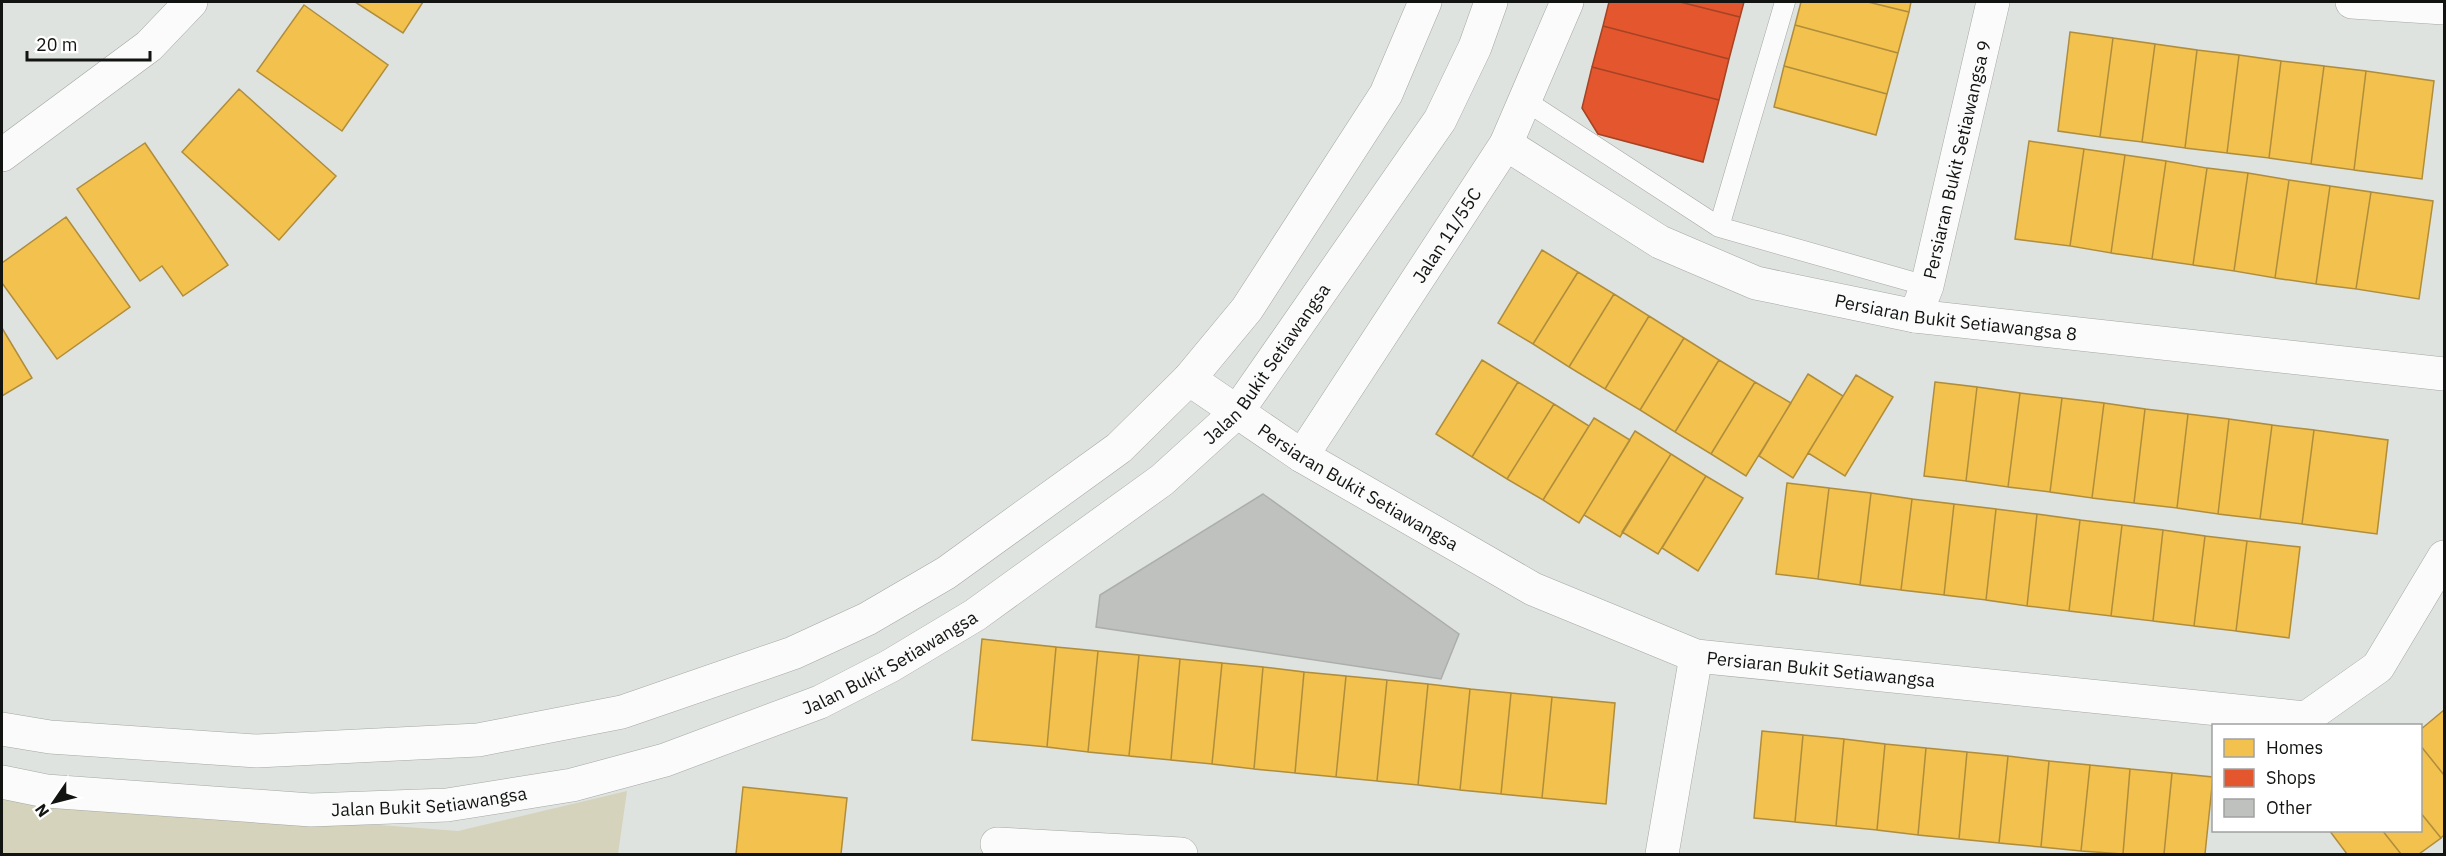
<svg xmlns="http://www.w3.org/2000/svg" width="2446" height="856" viewBox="0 0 2446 856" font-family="'IBM Plex Sans',sans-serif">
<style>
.green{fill:#d5d3bb}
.homes{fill:#f2c14e;stroke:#af8d3c;stroke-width:1.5}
.shops{fill:#e4572e;stroke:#a54325;stroke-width:1.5}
.building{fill:#bfc1be;stroke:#acaeab;stroke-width:1.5}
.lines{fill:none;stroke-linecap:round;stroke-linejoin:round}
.lane-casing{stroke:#a4a7a4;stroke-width:21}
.street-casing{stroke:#a4a7a4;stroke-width:34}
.secondary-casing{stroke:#a4a7a4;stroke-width:34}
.lane{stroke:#fafbfa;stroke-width:20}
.street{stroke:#fafbfa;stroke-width:33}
.secondary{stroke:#fafbfa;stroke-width:33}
.labels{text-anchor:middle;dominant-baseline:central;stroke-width:6;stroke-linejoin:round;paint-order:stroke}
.street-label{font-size:18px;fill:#121411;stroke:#fff}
</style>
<rect width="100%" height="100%" fill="#dfe3df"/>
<path class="green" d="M627,791L618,854H2V796L458,831Z"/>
<path class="homes" d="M355,2H423L403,33Z
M1801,2H1868L1909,12L1898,53L1795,25Z
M1868,2H1911L1909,12Z
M304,5L388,65L342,131L257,71Z
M1795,25L1898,53L1887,94L1784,66Z
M2070,32L2113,38L2100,137L2058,131Z
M2113,38L2155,44L2142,142L2100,137Z
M2155,44L2197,50L2185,148L2142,142Z
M2197,50L2239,55L2227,153L2185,148Z
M2239,55L2281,61L2269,158L2227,153Z
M2281,61L2324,66L2311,164L2269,158Z
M1784,66L1887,94L1876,135L1774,107Z
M2324,66L2366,71L2354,170L2311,164Z
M2366,71L2434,81L2422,179L2354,170Z
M239,89L336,176L279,240L182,152Z
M2029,141L2084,149L2070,246L2015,239Z
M145,143L228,265L183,296L162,266L140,281L77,189Z
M2084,149L2125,155L2111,253L2070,246Z
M2125,155L2166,161L2152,259L2111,253Z
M2166,161L2207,168L2193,265L2152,259Z
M2207,168L2248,173L2234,271L2193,265Z
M2248,173L2289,180L2275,278L2234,271Z
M2289,180L2330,186L2316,284L2275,278Z
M2330,186L2371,192L2356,289L2316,284Z
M2371,192L2433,201L2419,299L2356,289Z
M66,217L130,307L57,359L2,283V263Z
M1542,250L1578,272L1533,344L1498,323Z
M1578,272L1614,294L1569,367L1533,344Z
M1614,294L1649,316L1605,389L1569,367Z
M1649,316L1684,338L1640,410L1605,389Z
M2,328L32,378L2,396Z
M1684,338L1719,360L1675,432L1640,410Z
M1482,360L1518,382L1472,457L1436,434Z
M1719,360L1755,382L1711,454L1675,432Z
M1808,374L1843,396L1793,478L1759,456Z
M1856,375L1893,397L1845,476L1808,453Z
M1518,382L1554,404L1507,479L1472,457Z
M1755,382L1791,403L1746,476L1711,454Z
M1935,382L1977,387L1966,481L1924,476Z
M1977,387L2020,393L2008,487L1966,481Z
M2020,393L2062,398L2050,492L2008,487Z
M2062,398L2104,403L2092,498L2050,492Z
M2104,403L2145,409L2134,503L2092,498Z
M1554,404L1589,426L1543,500L1507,479Z
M2145,409L2188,414L2177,508L2134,503Z
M2188,414L2229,419L2218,514L2177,508Z
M1594,418L1630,440L1579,523L1543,500Z
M2229,419L2272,425L2260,519L2218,514Z
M2272,425L2314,430L2302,524L2260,519Z
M2314,430L2388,440L2377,534L2302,524Z
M1635,431L1671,454L1620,537L1584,515Z
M1671,454L1706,476L1658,554L1622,532Z
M1706,476L1743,498L1698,571L1662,548Z
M1787,483L1829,488L1818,579L1776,574Z
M1829,488L1871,493L1860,585L1818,579Z
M1871,493L1912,499L1901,590L1860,585Z
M1912,499L1954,504L1944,595L1901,590Z
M1954,504L1996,509L1986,600L1944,595Z
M1996,509L2037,514L2027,606L1986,600Z
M2037,514L2080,520L2069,611L2027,606Z
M2080,520L2122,525L2111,616L2069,611Z
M2122,525L2163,530L2153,621L2111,616Z
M2163,530L2205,536L2194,626L2153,621Z
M2205,536L2247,541L2236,631L2194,626Z
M2247,541L2300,547L2289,638L2236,631Z
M982,639L1056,647L1047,747L972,740Z
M1056,647L1098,651L1088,752L1047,747Z
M1098,651L1139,655L1129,756L1088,752Z
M1139,655L1180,659L1171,760L1129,756Z
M1180,659L1222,663L1212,764L1171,760Z
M1222,663L1263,667L1254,769L1212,764Z
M1263,667L1304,672L1295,773L1254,769Z
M1304,672L1346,676L1336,777L1295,773Z
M1346,676L1387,680L1377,781L1336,777Z
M1387,680L1428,684L1418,785L1377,781Z
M1428,684L1470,689L1460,790L1418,785Z
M1470,689L1511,693L1501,794L1460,790Z
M1511,693L1552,697L1542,798L1501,794Z
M1552,697L1615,703L1606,804L1542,798Z
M2444,710V775L2420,745V730Z
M1762,731L1803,735L1795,822L1754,818Z
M1803,735L1844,739L1836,826L1795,822Z
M1844,739L1885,744L1877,830L1836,826Z
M1885,744L1926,748L1918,835L1877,830Z
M2420,745L2444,775V835L2441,838L2420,812Z
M1926,748L1967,752L1959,839L1918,835Z
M1967,752L2008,756L1999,843L1959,839Z
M2008,756L2049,761L2041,847L1999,843Z
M2049,761L2090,765L2081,851L2041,847Z
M2090,765L2130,769L2123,854L2081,851Z
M2130,769L2172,773L2164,854H2123Z
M2172,773L2213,777L2205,854H2164Z
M743,787L847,798L841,854H736Z
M2420,812L2441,838L2419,854H2401L2382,830H2420Z
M2329,830H2382L2401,854H2347Z"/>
<path class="shops" d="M1609,2H1680L1740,17L1729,59L1603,26Z
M1680,2H1744L1740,17Z
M1603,26L1729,59L1719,100L1592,67Z
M1592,67L1719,100L1703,162L1598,134L1582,108Z"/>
<path class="building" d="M1263,494L1459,634L1441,679L1096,627L1100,595Z"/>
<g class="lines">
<defs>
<path id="lane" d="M1526,101L1719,227L1927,286
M1719,227L1785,2"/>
<g id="street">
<path d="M2352,2L2444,8"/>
<path id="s1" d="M1506,144L1660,242L1756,283L1915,316L2444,374"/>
<path d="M2,155L149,46L191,2"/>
<path id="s2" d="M1915,316L1927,286L1993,2"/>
<path id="s3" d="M1189,379L1302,456L1533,589L1696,656L2306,718L2378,667L2444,557"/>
<path id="s4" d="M1302,456L1506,144L1567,2"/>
<path d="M997,844L1181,854"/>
<path d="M1662,854L1696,656"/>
</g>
<g id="secondary">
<path d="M2,729L50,737L257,751L478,740L622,712L793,653L867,619L946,573L1119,448L1189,379L1247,309L1386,94L1425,2"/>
<path id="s5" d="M2,782L46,791L311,810L447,805L572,785L665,760L820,702L890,666L975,615L1162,480L1237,412L1440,120L1475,47L1491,2"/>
</g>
</defs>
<use href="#lane" class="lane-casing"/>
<use href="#street" class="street-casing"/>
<use href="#secondary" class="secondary-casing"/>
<use href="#lane" class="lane"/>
<use href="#street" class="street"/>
<use href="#secondary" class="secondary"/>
</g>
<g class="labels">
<g class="street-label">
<text stroke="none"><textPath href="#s2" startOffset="162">Persiaran Bukit Setiawangsa 9</textPath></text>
<text stroke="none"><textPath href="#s4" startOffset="264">Jalan 11/55C</textPath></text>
<text stroke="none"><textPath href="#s1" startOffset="490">Persiaran Bukit Setiawangsa 8</textPath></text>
<text stroke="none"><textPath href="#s5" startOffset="1401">Jalan Bukit Setiawangsa</textPath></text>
<text stroke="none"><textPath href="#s3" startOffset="201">Persiaran Bukit Setiawangsa</textPath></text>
<text stroke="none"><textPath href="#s5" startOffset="915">Jalan Bukit Setiawangsa</textPath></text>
<text stroke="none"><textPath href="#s3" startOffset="705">Persiaran Bukit Setiawangsa</textPath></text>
<text stroke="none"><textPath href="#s5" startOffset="429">Jalan Bukit Setiawangsa</textPath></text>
</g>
</g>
<rect width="2446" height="856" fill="none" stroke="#121411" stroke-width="6"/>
<rect x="2212" y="724" width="210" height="108" fill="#ffffff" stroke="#a0a1a0" stroke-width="1.5"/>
<rect x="2224" y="739" width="30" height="18" fill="#f2c14e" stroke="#a0a1a0" stroke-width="1.5"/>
<text x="2266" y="754" font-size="18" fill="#121411">Homes</text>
<rect x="2224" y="769" width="30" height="18" fill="#e4572e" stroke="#a0a1a0" stroke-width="1.5"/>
<text x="2266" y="784" font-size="18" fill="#121411">Shops</text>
<rect x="2224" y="799" width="30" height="18" fill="#bfc1be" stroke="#a0a1a0" stroke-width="1.5"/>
<text x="2266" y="814" font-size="18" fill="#121411">Other</text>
<g transform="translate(54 802) rotate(235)" stroke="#ffffff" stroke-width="4.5" paint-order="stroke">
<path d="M0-4.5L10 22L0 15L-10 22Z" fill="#121411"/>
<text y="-9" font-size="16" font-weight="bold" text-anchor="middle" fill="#121411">N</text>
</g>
<path d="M27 51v9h123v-9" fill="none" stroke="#121411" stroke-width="3"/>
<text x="36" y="51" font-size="18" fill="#121411" stroke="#ffffff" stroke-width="4.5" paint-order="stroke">20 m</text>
</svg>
